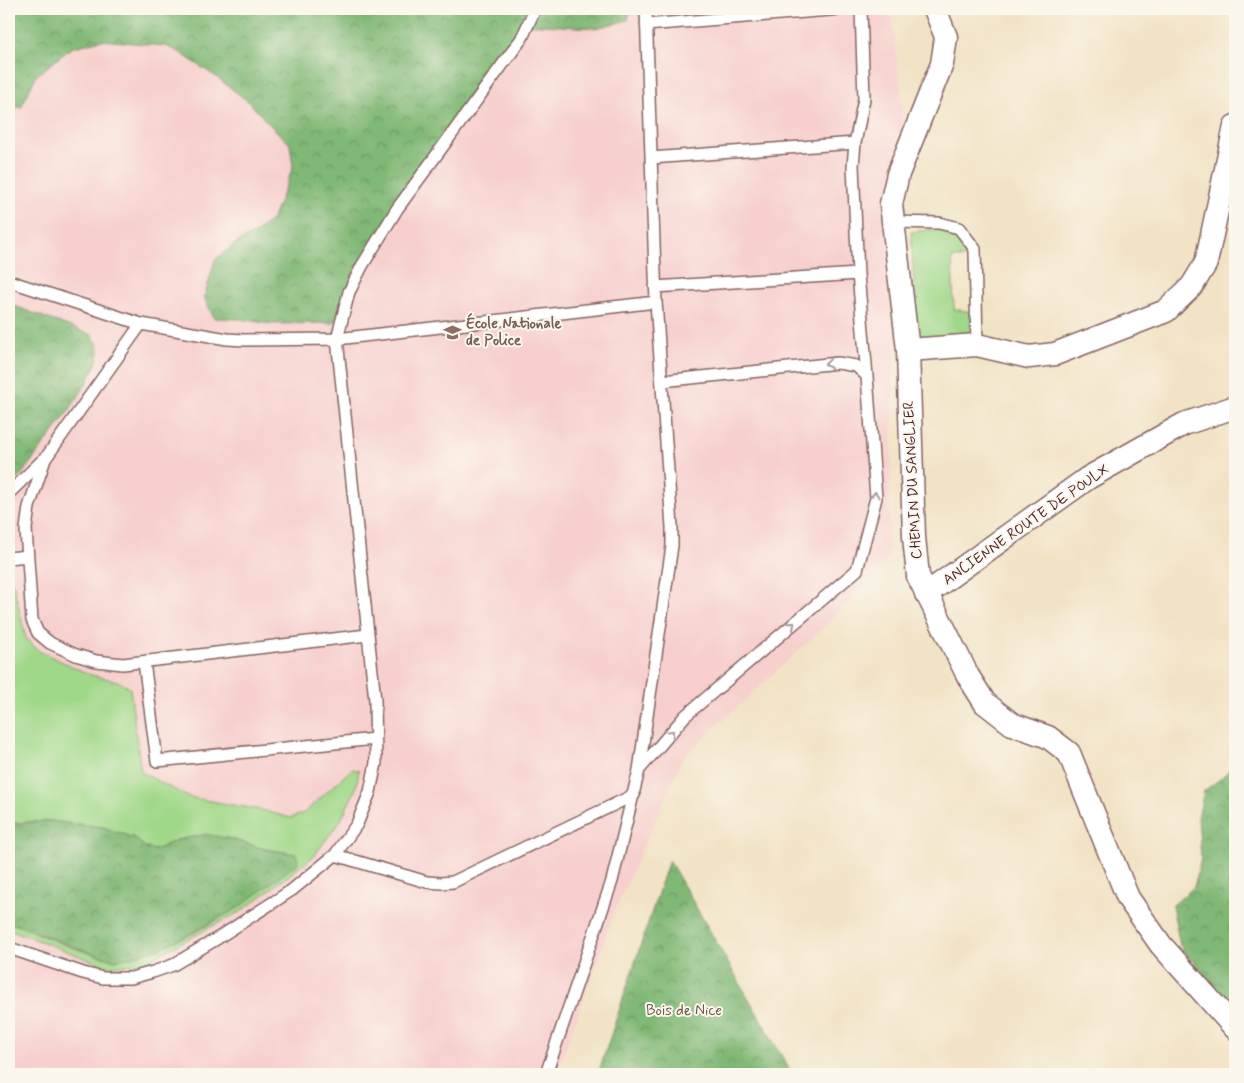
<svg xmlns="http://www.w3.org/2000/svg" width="1244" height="1083" viewBox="0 0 1244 1083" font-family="Mynerve,sans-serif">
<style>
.built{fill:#f7d0ce}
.green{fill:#a0d889;stroke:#757c5a}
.forest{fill:url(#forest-crowns);stroke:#656c50}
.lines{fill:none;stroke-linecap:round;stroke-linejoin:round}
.lane-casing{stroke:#856461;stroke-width:14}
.street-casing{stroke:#856461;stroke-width:25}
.lane{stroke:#fff;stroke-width:11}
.street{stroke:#fff;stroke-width:22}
.oneway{stroke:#ae9aa0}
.labels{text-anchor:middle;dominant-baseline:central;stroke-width:4;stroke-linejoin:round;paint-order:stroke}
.education-label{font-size:15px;font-weight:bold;fill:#785e54;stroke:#fbf7ec;text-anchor:start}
.street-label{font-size:15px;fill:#4a1f2b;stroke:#fbf7ec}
.park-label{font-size:15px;fill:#645647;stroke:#fbf7ec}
</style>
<defs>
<pattern id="forest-crowns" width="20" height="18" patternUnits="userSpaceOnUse" patternTransform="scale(1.25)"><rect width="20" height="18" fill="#80b875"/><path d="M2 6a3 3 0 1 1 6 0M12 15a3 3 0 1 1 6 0" fill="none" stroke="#6b9560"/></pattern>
</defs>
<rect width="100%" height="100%" fill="#fbf7ec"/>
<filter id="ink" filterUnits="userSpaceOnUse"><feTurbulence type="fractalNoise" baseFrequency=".02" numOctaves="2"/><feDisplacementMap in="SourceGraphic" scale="10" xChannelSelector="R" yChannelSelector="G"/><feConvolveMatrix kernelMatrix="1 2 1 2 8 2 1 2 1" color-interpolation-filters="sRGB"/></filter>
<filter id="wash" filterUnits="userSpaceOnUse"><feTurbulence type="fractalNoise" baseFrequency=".0096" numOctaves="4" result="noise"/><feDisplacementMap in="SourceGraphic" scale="20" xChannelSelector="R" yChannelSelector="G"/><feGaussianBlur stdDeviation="1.12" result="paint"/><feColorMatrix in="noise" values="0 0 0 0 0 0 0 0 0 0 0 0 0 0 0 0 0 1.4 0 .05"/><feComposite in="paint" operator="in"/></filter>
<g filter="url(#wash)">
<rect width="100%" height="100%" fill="#f2e3c6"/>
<path class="built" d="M9,9H891L903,108L888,559L834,618L684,756L615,910L557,1074H9Z"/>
<path class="green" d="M936,229C953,236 959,242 967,258H952L954,309L971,312L970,336L917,339L911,232Z
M9,583H13L26,639L39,651L91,675L117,681L130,688L141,772L188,797L261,810L291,818L304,813L352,769L359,770L356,788L341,820L313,857L243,910L143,963L108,967L9,929V922C42,935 79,953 113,959C120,960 129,956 136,954C199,939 247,901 297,863L265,849L231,839L177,840L155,850L146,848L134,838L103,827L50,821L14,823L9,831Z"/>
<path class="forest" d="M9,9H630L628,20L596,28L523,24L506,51L432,149L354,272L334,323L271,324L240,319L214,318L204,298L215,260L235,244L255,233L273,218L293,167L290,144L268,123L249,102L215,76L179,52L166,46L101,40L71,48L36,76L21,108L9,105Z
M9,304L92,335C94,339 98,344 99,348C103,374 35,455 19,478L9,487Z
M1235,763V1008L1187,955L1180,945L1172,906L1194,887L1201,858L1198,818L1204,791L1223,777Z
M50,821L102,827L135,838L146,848L155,850L177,840L206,834L231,839L265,849L297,854L298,863L238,908L186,936L161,948L127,958L115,960L82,950L9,922V831L14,823Z
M669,860L792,1074H598Z"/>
</g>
<g filter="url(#ink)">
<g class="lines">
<defs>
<path id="lane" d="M646,25L842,9
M651,158L855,143
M893,222L939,223L959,228L975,249L977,345
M858,274L853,166L855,143L864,99L861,9
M9,281L141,324L227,339L244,340L337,339L656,302
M655,287L858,274L867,376
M141,324L45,459L29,507L26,529L32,620L38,633L50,643L76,655L96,661L123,664L367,635
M9,493L44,459
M9,558L27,556
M144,662L157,761L375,739
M639,770L685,716L857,570L876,498L867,376L856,366L838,363L662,381
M335,855L427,882L441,883L453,882L634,795
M9,948L83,973L103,978H131L153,972L173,965L218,938L292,890L335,855L357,824L370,792L376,763L375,700L337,339L349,292L362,266L397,209L522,38L535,9
M546,1074L612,881L639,770L672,546V527L656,302L646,9"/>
<path id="street" d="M935,9L946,37L942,64L898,174L891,204L908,350L914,537L918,576L968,676L985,703L1012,724L1048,737L1069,753L1128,898L1161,945L1235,1028
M908,350L977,345L1029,357L1055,354L1166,311L1192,286L1206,263L1235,126
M926,594L1088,478L1184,424L1235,407"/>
</defs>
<use href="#lane" class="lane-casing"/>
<use href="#street" class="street-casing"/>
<use href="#lane" class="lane"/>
<use href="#street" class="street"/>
</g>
<defs><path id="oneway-chevron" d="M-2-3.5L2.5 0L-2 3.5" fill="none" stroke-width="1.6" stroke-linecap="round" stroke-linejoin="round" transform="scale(1.25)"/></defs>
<g class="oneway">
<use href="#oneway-chevron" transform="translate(828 364) rotate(174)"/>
<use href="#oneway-chevron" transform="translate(875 495) rotate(-87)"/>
<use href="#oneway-chevron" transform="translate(792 625) rotate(-41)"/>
<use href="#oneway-chevron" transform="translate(671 733) rotate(-49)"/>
</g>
</g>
<defs>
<symbol id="university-bare" viewBox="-9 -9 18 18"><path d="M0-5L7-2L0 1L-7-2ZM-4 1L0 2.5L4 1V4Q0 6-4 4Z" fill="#8d6e63" stroke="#fbf7ec" stroke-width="2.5" paint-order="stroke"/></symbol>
</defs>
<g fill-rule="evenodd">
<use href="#university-bare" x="440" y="320" width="25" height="25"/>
</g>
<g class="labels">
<g class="education-label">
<text x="466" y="324">École Nationale<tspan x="466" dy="17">de Police</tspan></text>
</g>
<g class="street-label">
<text transform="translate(913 480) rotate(-93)">CHEMIN DU SANGLIER</text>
<text transform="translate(1026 525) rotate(-35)">ANCIENNE ROUTE DE POULX</text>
</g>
<g class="park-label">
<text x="684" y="1011">Bois de Nice</text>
</g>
</g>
<rect width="1244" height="1083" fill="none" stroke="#fbf7ec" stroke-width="30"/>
</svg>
